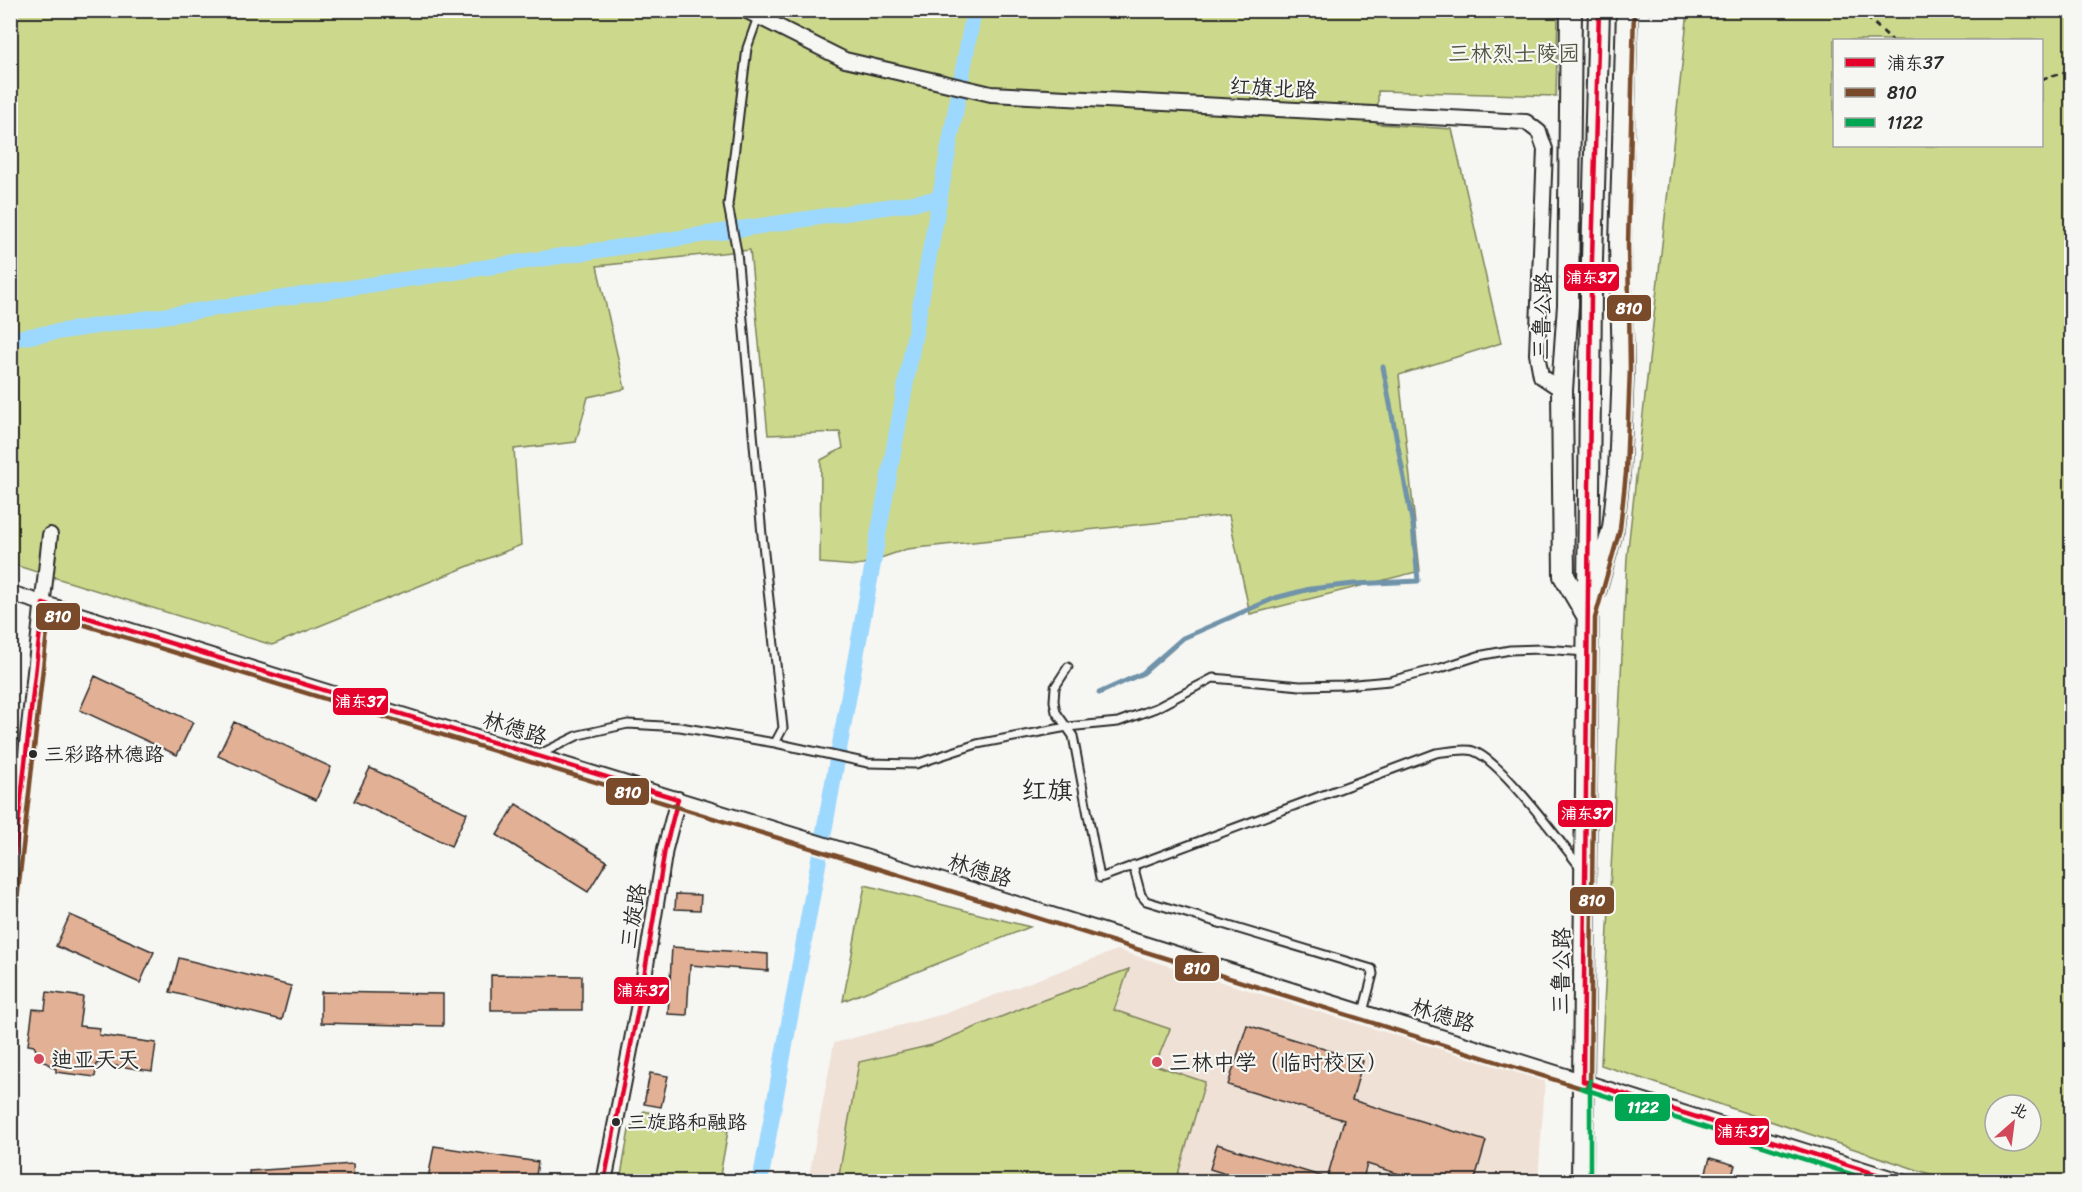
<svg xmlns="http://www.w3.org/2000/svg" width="2082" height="1192" viewBox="0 0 2082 1192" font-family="Sriracha,'LXGW WenKai TC',sans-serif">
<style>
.built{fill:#f0e1d6}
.green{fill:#ccd98c;stroke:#7c825c;stroke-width:1.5;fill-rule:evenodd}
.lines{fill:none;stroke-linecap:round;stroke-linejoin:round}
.stream{stroke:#6f93aa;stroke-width:5}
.canal{stroke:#9dd8fe;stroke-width:16}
.building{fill:#e2b095;stroke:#2b2b2b;stroke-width:1.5}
.service-casing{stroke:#2b2b2b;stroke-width:11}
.minor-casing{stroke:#2b2b2b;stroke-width:18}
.secondary-casing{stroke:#2b2b2b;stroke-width:24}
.path{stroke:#2b2b2b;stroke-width:3;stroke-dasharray:6 4.5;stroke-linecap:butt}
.service{stroke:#f6f6f2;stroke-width:7}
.minor{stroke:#f6f6f2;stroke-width:14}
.secondary{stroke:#f6f6f2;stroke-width:20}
.bus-1-casing{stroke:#f6f6f2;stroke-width:9}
.bus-2-casing{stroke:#f6f6f2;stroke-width:9}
.bus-3-casing{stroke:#f6f6f2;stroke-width:9}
.bus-1{stroke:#e4002b;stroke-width:4.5}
.bus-2{stroke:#7a4b2a;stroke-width:4.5}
.bus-3{stroke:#00a651;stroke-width:4.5}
.bus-dot{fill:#2b2b2b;stroke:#f6f6f2;stroke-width:2}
.poi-dot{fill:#d1495b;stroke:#f6f6f2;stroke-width:2}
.labels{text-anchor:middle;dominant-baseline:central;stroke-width:4.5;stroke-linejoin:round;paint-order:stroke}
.bus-label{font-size:20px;fill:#2b2b2b;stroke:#f6f6f2;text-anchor:start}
.park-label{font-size:22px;fill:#535643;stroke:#f6f6f2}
.street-label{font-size:22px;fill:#2b2b2b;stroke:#f6f6f2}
.poi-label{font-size:22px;fill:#2b2b2b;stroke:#f6f6f2;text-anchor:start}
.quarter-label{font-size:26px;fill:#2b2b2b;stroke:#f6f6f2}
.line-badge{stroke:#f6f6f2;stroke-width:2}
.badge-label{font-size:16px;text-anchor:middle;font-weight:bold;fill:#fff}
</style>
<rect width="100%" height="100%" fill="#f6f6f2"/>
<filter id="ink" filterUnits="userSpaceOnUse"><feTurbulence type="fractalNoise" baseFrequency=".0167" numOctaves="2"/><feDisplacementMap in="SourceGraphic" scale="12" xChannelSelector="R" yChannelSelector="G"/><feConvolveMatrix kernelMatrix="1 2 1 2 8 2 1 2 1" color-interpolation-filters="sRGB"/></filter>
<g filter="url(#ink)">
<path class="built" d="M1117,950L1545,1081L1538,1181L808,1182L834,1043L944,1014Z"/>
<path class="green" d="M10,11H1558L1556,96L1378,91V124L1452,129L1501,343L1399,375L1420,571L1250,614L1229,515L907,549L857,566L820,563L821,460L843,448L840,432L768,435L750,250L597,266L625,389L588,397L576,442L514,449L521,545L272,645L11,564Z
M1688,11H2071V1181H1951L1601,1065L1627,558ZM2042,40V146H1834V40ZM1995,1105H2031V1141H1995Z
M865,885L1030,927L843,1001Z
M1129,969L1114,1010L1170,1029L1155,1065L1205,1082L1176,1181H838L859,1062L932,1045L1035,1003Z
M644,1111L728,1131L719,1181H620L629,1130Z"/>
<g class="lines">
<path class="stream" d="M1099,693L1143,673L1183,638L1275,598L1310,589L1354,584L1418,581L1413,526L1383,367"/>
<path class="canal" d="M10,339L939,199
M760,1182L974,10"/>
</g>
<path class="building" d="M95,676L193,722L177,755L80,710Z
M234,722L331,767L316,800L218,756Z
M370,768L467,813L451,846L354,801Z
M516,804L607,861L588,892L497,835Z
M676,894L701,895L700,910L675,909Z
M70,915L154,952L140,983L56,946Z
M672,947L768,954V971L690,965L687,1015L668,1014Z
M179,958L291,986L282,1020L170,992Z
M491,975L582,976V1010H491Z
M47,992L83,997L79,1026L100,1028L99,1035L156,1043L152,1071L97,1063L95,1077L56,1072V1069L40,1059L34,1046L28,1045L33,1009L45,1010Z
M321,992L443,994V1026L321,1023Z
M1247,1025L1363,1061L1352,1100L1486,1141L1474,1182H1425L1367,1164L1362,1182H1251L1210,1169L1217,1144L1327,1178L1344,1120L1228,1085Z
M650,1073L668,1076L661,1107L644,1104Z
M434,1146L538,1162L535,1182H447L428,1179Z
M1710,1158L1735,1165L1731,1179L1706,1172Z
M353,1164L354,1182H250L249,1171Z"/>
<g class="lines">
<defs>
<path id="service" d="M758,17L747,48L728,205L737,252L762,535L783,728L775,743
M1068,667L1055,687L1054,701L1056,712L1073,736L1100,878L1436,753C1445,752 1466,748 1473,751C1500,759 1561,843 1580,867
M538,755L579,735L628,724L680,727L775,743L868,763L916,764L977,744L1067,727L1118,722L1156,708L1213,678L1300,686L1344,685L1390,681L1441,668L1478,656L1510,650L1542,649L1587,652
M1133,865L1141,895L1146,901L1372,969L1373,974L1363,1012"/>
<path id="minor" d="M745,10L845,60L991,94L1526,122L1539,132L1545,149L1537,354L1541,376L1562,390
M10,593L314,688L972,890L1903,1182
M10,900L50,535
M604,1182L642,989L665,849L678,799"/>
<path id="secondary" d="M1571,10L1568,305L1562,390L1564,576L1588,617
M1595,592L1613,528L1619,473L1623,368L1620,244L1627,10
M1582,1182L1591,295L1599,10"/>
</defs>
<use href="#service" class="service-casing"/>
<use href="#minor" class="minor-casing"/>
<use href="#secondary" class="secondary-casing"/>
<path class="path" d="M1859,10L1892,40
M1645,12L1762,10
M2042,79L2072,70"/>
<use href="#service" class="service"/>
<use href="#minor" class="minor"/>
<use href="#secondary" class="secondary"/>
<defs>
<path id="bus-1" d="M43,604L678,799
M10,896L43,604
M1583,1081L1591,295L1599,10
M1583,1081L1901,1182
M604,1182L642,989L665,849L678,799"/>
<path id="bus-2" d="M17,901L49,614L970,897L1581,1088H1586L1590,1081L1595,618L1620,529L1626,473L1630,368L1628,244L1634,10"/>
<path id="bus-3" d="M1581,1088L1876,1182
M1590,1182V1081"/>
</defs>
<use href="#bus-1" class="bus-1-casing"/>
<use href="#bus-2" class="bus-2-casing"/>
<use href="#bus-3" class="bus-3-casing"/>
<use href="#bus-1" class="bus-1"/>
<use href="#bus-2" class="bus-2"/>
<use href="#bus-3" class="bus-3"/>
</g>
</g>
<g class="bus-dot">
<circle cx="33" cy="754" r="5"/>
<circle cx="616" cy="1122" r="5"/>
</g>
<g class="poi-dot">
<circle cx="39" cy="1059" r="6"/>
<circle cx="1157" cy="1062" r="6"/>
</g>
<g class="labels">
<g class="bus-label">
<text x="44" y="754">三彩路林德路</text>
<text x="627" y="1122">三旋路和融路</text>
</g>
<g class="park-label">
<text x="1514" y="53">三林烈士陵园</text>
</g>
<g class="street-label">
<text transform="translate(1273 88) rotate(3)">红旗北路</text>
<text transform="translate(1542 316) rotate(-88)">三鲁公路</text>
<text transform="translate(515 728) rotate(17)">林德路</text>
<text transform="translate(980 870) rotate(17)">林德路</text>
<text transform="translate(633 916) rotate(-81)">三旋路</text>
<text transform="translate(1561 971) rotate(-89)">三鲁公路</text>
<text transform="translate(1443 1015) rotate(17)">林德路</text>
</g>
<g class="poi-label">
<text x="51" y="1059">迪亚天天</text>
<text x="1169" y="1062">三林中学（临时校区）</text>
</g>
<g class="quarter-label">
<text x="1047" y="790">红旗</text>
</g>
</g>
<g class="line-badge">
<rect x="1563" y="263" width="57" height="29" rx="6" fill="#e4002b"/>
<rect x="1606" y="294" width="46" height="28" rx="6" fill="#7a4b2a"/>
<rect x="35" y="602" width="46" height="29" rx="6" fill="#7a4b2a"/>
<rect x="332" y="687" width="57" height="29" rx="6" fill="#e4002b"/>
<rect x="605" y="777" width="45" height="29" rx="6" fill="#7a4b2a"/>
<rect x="1557" y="799" width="57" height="29" rx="6" fill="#e4002b"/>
<rect x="1569" y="886" width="46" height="29" rx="6" fill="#7a4b2a"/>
<rect x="1174" y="954" width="46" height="28" rx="6" fill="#7a4b2a"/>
<rect x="613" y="976" width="57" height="29" rx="6" fill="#e4002b"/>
<rect x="1614" y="1093" width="57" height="29" rx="6" fill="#00a651"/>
<rect x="1714" y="1117" width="56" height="29" rx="6" fill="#e4002b"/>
</g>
<g class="badge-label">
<text x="1591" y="283">浦东37</text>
<text x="1629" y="314">810</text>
<text x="58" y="622">810</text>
<text x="360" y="707">浦东37</text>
<text x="628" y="798">810</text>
<text x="1586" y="819">浦东37</text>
<text x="1592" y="906">810</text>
<text x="1197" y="974">810</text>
<text x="642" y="996">浦东37</text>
<text x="1643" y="1113">1122</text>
<text x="1742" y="1137">浦东37</text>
</g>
<rect width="2082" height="1192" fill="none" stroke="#f6f6f2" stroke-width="36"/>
<rect x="18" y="18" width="2046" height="1156" fill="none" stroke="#2b2b2b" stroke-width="2" filter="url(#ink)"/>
<rect x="1833" y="39" width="210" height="108" fill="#f6f6f2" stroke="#a5a5a2" stroke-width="1.5"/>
<rect x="1845" y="58" width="30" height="9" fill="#e4002b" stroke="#a5a5a2" stroke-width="1.5"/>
<text x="1887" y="69" font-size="18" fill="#2b2b2b">浦东37</text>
<rect x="1845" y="88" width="30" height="9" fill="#7a4b2a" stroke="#a5a5a2" stroke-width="1.5"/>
<text x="1887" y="99" font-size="18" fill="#2b2b2b">810</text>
<rect x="1845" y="118" width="30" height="9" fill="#00a651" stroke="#a5a5a2" stroke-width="1.5"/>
<text x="1887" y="129" font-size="18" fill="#2b2b2b">1122</text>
<g transform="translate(2013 1123) rotate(28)"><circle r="28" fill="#f6f6f2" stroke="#a5a5a2" stroke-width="1.5"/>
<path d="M0-4.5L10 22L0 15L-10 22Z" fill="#d1495b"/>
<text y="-9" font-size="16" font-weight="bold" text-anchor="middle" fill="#2b2b2b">北</text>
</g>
</svg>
